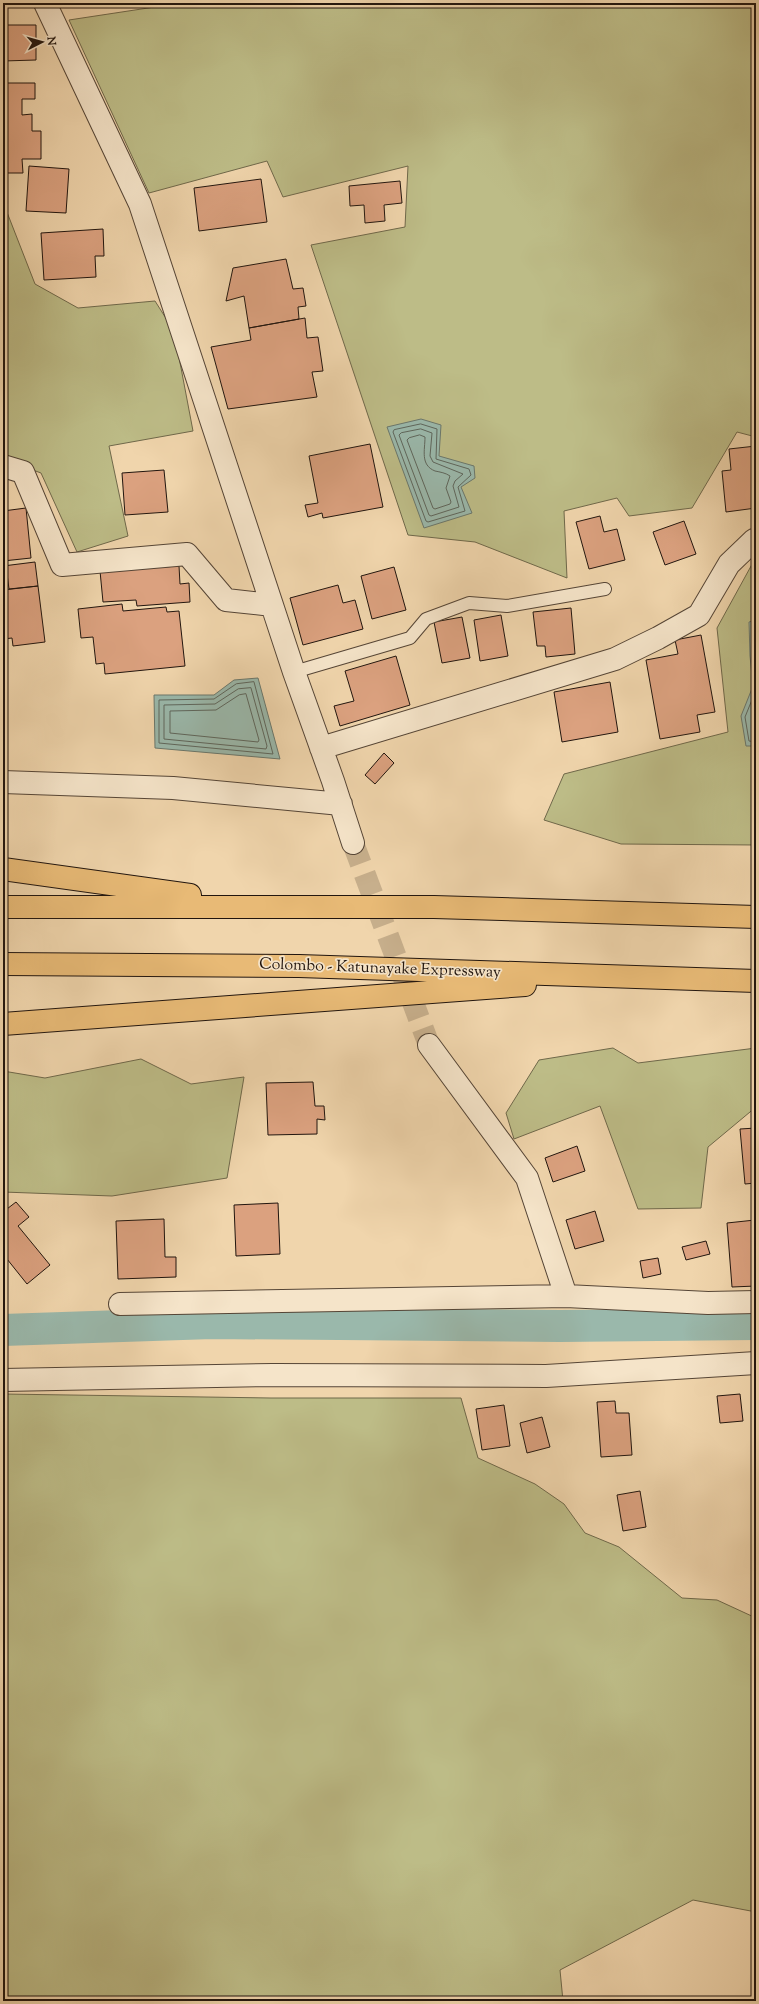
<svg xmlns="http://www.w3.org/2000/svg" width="759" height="2004" viewBox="0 0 759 2004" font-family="'Sorts Mill Goudy',serif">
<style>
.green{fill:#bdbc87;stroke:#6f684a}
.water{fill:#9ab8ab;stroke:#6a776c}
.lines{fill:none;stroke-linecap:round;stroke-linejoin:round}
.shore{stroke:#5e665c;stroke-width:1}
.canal{stroke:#9ab8ab;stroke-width:32}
.building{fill:#dba17f;stroke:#21150e}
.minor-tunnel{stroke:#c7af8c;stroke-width:22;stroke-dasharray:22 11;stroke-linecap:butt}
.service-casing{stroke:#554536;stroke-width:14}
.minor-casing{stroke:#554536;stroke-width:24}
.motorway-casing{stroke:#21150e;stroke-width:24}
.service{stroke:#f5e4c9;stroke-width:12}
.minor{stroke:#f5e4c9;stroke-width:22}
.motorway{stroke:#e8ba76;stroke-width:22}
.labels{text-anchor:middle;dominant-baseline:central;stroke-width:3.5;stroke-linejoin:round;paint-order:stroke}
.street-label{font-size:16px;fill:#21150e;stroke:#f5e4c9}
</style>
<rect width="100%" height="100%" fill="#f0d5ac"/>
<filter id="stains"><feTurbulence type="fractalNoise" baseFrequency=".005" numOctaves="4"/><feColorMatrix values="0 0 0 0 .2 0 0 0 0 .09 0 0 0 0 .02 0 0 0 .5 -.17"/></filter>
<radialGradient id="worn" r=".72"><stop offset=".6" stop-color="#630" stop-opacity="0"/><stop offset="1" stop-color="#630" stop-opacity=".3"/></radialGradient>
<path class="green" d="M181,3H756V437L737,432L692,508L629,516L617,498L564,511L567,578L475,542L408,535L311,245L405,227L408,166L283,197L267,161L149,193L69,20Z
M3,202L35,284L78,308L155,301L174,331L193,431L109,446L128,536L77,552L41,473L3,459Z
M756,557V845L621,844L544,820L564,774L728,732L717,628Z
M613,1048L638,1063L756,1048V1107L708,1147L701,1208L638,1209L600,1106L514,1139L506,1113L539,1060Z
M141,1059L191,1084L244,1077L227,1178L112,1196L3,1192V1071L45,1078Z
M3,1394L271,1398H461L478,1458L535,1484L564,1504L585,1533L619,1547L682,1598L717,1600L756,1618V1912L693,1900L560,1970L563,2001H3Z"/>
<path class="water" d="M421,419L441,425L439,456L474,466L475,478L461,487L472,513L424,528L387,427Z
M756,620V746H746L741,716L753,686L750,656L749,622Z
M258,678L280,759L155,748L154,695H214L234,680Z"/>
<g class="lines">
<path class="shore" d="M421,424L437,429L436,459L469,469L471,475L458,487L465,511L428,522L426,521L393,432L394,430Z
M421,429L432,433L430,456L433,462L463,474L455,481L453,486L459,507L431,516L429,515L399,435L401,433Z
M420,435L425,437C425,450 420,465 435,471C440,472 446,473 450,476L446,488L451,502L450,504L435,509L433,508L407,440L409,438Z
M756,624L753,626L756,677
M254,682L273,754L159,743V700L214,699L236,684Z
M251,688L267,746L266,749L164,739V705L215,704L238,689Z
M756,690L745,717L749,741L756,742
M246,694L259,740L258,742L170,733V711L216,710L239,695Z"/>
<path class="canal" d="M3,1330L212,1323L560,1326L756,1324"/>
</g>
<path class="building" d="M3,25H36V60L3,61Z
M3,77L5,83H35V99H22V115L32,114V131H41V159H22L23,173H3Z
M29,166L69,169L66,213L26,211Z
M261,179L267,222L199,231L194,188Z
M400,181L402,203L384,205L385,221L365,223L364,205L350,206L349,186Z
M103,229L104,256H95L96,277L44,280L41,233Z
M286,259L293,289L303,288L306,306L298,307L299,319L249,328L244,296L226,301L233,268Z
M305,318L307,338L318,337L323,371L312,372L317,397L228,409L211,347L251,340L249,328Z
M370,444L383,507L323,518L322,513L308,517L305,505L318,503L309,456Z
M756,446V508L726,512L722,471L731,470L729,449Z
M164,470L168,512L125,515L122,473Z
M26,508L31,558L3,561V511Z
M600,516L604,532L617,529L625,560L589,569L576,522Z
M684,521L696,554L665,565L653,532Z
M35,562L38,586L9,589L7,574L3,575V566Z
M179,566L180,584L189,583L190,602L137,606L136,600L103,602L100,571Z
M394,567L406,610L372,619L361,576Z
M338,585L343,603L355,600L363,629L303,645L290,598Z
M38,586L45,642L13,646L12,638L3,639V616H6L3,590Z
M122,604L123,611L166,607L167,612L179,611L185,666L105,674L104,663L96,664L93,637L81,638L78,609Z
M571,608L575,654L546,657L545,646H537L533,612Z
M501,615L508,656L480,661L474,620Z
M462,617L470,658L442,663L434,622Z
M701,635L715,712L697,715L700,732L660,739L646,660L678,654L675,640Z
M396,656L410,705L340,726L334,706L354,701L345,671Z
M610,682L618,732L562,742L554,692Z
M384,753L394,763L375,784L365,775Z
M313,1082L315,1106H324L325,1120L317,1119V1134L268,1135L266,1083Z
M756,1128V1183L745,1184L740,1129Z
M577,1146L585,1171L553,1182L545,1158Z
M16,1202L29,1217L18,1226L50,1265L27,1284L3,1254V1212Z
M278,1203L280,1254L236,1256L234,1205Z
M595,1211L604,1241L575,1249L566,1220Z
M164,1219L165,1257H176V1277L118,1279L116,1221Z
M755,1220L756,1286L732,1287L727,1223Z
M706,1241L710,1254L686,1260L682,1247Z
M658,1258L661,1274L643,1278L640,1261Z
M740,1394L743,1421L720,1423L717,1396Z
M615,1401L616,1413H629L632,1455L601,1457L597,1402Z
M504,1405L510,1446L482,1450L476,1409Z
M542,1417L550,1447L527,1453L520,1423Z
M640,1491L646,1527L623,1531L617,1495Z"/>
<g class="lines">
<path class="minor-tunnel" d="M353,843L429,1045"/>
<defs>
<path id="service" d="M294,672L410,638L426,619L469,603L507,606L605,589"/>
<path id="minor" d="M45,3L140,204L294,672L333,781L353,843
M3,466L23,472L62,565L187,554L226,600L272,605
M321,748L615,659L658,638L699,615L729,564L754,540
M3,782L173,788L341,804
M429,1045L527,1178L566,1296
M120,1304L566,1296L708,1303L756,1302
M3,1380L273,1375L546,1376L756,1363"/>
<path id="motorway" d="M3,869L190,895
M3,907H434L756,917
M3,964L299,966L756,981
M3,1024L525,985"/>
</defs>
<use href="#service" class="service-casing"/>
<use href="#minor" class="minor-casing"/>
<use href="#motorway" class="motorway-casing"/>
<use href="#service" class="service"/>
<use href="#minor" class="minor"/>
<use href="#motorway" class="motorway"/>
</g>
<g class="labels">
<g class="street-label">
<text transform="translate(380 969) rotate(2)">Colombo - Katunayake Expressway</text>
</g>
</g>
<rect width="759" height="2004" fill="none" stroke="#f0d5ac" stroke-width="16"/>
<rect x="4" y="4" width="751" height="1996" fill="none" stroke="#21150e" stroke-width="2"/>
<rect x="8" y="8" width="743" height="1988" fill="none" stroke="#21150e"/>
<g transform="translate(42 42) rotate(84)" stroke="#f5e4c9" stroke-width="3" paint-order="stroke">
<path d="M0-3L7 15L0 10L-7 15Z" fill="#21150e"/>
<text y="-6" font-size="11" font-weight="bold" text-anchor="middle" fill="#21150e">N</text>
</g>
<rect width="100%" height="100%" filter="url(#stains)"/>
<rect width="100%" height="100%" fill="url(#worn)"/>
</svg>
